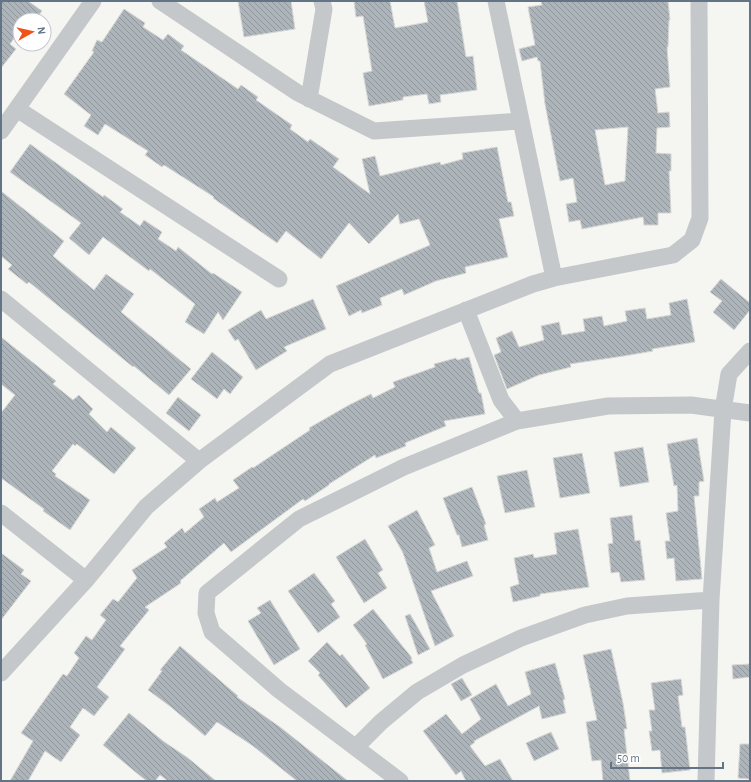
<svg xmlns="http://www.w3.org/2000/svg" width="751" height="782" viewBox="0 0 751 782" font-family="'Alegreya Sans',sans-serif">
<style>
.building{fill:url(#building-back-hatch);stroke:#d7d7d4;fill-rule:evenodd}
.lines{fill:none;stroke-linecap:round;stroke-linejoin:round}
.street{stroke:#c4c8cb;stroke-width:17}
</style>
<defs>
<pattern id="building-back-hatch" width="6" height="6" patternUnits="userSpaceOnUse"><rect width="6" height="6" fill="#adb4ba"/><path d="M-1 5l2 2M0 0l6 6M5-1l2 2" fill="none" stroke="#90979d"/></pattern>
</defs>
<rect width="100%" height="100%" fill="#f5f6f1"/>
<path class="building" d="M1,1H28L42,11L35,20H20V30L10,44L16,49L1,68Z
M238,1H291L295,29L244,37Z
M354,1H390L395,28L428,22L424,1H457L466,57L473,56L477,90L440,95L441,102L429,104L427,94L403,97V100L369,106L363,73L372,71L363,16L356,17Z
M541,1H668L670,20H669L668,47H667L670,87L655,89L658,113L669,112L670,127L657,128L656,153L671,154V171H669L671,213H658V225H644L643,217L582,229L580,220L569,222L566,204L577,202L573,178L560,181L545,104L540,61H538L537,57L522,61L519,49L535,45L528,7L542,5ZM628,127L625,181L605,185L595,130Z
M124,9L145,23L143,27L163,40L168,34L184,46L181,50L238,89L241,85L258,97L256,100L292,125L290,129L308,142L310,139L339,159L333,167L370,194L362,159L375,156L380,176L440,162L441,165L463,159L462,153L497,147L508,202H511L514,216L499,219L508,257L465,267L466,273L436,281L404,295L402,289L380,298L382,305L362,313L361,310L349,316L336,286L430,245L419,219L400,224L398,214L369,244L349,223L321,259L286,231L277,243L213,198L214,197L164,165L162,167L145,155L148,151L105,124L98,135L84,126L91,115L64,94L94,52L92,51L97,40L102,42Z
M30,144L103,197L104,195L123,209L120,212L140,226L144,220L162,232L158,239L176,251L178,247L212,274L213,273L242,292L223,320L218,312L204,334L185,322L195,304L150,269L149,271L103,237L89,255L69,238L81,223L10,172Z
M1,191L64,241L53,256L94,290L106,274L134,294L121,312L191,369L169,395L134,366L133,367L29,282L27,284L8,269L12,265L1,256Z
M721,279L750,303V310L734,330L713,312L722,301L710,292Z
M313,299L326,329L284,347L287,351L256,370L238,339L235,341L228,330L261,310L266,319Z
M687,299L695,342L652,349L653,351L624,356L570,364L571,367L539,375L507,389L494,355L501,352L496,338L512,331L519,347L544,340L541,326L559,322L562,335L585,331L583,319L602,316L604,326L627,321L625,311L645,308L647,319L671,315L669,303Z
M1,337L56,381L53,384L73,400L79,395L93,409L89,414L107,432L111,427L136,448L114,474L77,444L75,446L73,444L52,471L56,474L55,476L90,500L70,530L43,511L44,509L1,478V413L15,395L1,384Z
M212,352L243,377L230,394L224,389L217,399L191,379Z
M469,357L479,393H481L485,414L444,421L446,426L405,443L406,446L376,458L375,455L329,484V485L305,501L303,499L231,552L224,543L180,581L181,583L145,607L149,610L120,646L125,649L97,687L109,697L94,716L83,708L70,727L80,735L61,762L45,751L28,781H10L33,741L21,733L63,674L67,676L79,658L74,653L86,636L92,640L106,620L100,615L113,599L118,602L137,578L132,570L167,547L164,543L182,528L185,533L204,517L199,509L215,498L217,502L239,488L233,480L252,467L253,468L310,430L309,428L349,405L371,394L373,398L395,387L393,382L435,367L434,364L456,358L457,360Z
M178,397L201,415L189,431L166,413Z
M697,438L704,481L699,482V496H694L702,579L676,581L674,558L667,559L665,541H670L666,513L678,511L677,485L674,486L667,444Z
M643,447L649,482L620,487L614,452Z
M582,453L590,493L560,498L553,458Z
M527,470L535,507L505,513L497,476Z
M472,487L486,524L484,525L488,540L462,547L459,535H457L443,498Z
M417,510L435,545L429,548L437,572L467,561L473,576L431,591L454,636L435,646L403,553L388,526Z
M632,515L635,541L640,540L645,580L621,582L619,572L611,573L608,544L613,543L610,518Z
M578,529L589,587L540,594V596L513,602L510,587L519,584L514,558L533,554L534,558L557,554L554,533Z
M365,539L383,570L378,573L387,588L364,603L336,557Z
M1,553L24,570L21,574L31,581L1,620Z
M314,573L335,601L331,604L340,617L318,633L288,591Z
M270,600L300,649L274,665L248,621L261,613L257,608Z
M373,609L412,658L411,659L413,663L383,679L365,645L367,644L353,625Z
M410,614L430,649L418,655L405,616Z
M327,642L340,656L342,654L370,688L346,708L318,675L320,673L308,661Z
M180,646L238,696L237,697L280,727L348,781H297L253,746L217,722L205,736L171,707L148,690L162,671L160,670Z
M611,649L623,703L627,729H624L630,781H603L601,760L592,761L586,722L597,720L583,655Z
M555,663L565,699L563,700L566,713L542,719L539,706L474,741L475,742L470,746L485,766L500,759L513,781H466L461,771L456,775L423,731L446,714L462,734L481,719L470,699L496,684L508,706L531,694L525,672Z
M750,664V677L733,679L732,665Z
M462,678L472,695L461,701L451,684Z
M681,679L683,695L678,696L682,727H685L690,770L662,773L660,750L652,751L649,731H652L649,710H655L651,683Z
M129,713L163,741L188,758L216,781H168L160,775L155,781H147L139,775L103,745Z
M551,732L559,749L534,761L526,743Z
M740,744H750V779L738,778Z"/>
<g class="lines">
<path class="street" d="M160,1L298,93L374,131L520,121
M496,1L554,278
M309,99L324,9L322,1
M17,109L279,279
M1,131L93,1
M1,299L199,461
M466,310L501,400L517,421
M1,513L86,580
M1,673L86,580L146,507L199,461L330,364L533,284L554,278L673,255L692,240L700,218L699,1
M356,747L381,722L417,692L463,665L521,638L585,615L627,606L711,600
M400,781L279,690L212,632L206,613L207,593L299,519L404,467L517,421L608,406L691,405L750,413
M706,781L711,600L723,410L729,374L750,351"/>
</g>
<rect width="751" height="782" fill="none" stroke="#627485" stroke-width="4"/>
<g transform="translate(32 32) rotate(82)"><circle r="19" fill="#ffffff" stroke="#c0c7ce"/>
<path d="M0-3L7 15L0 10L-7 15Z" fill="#f05317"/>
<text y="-6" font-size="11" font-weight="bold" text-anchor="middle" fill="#627485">N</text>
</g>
<path d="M611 762v6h112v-6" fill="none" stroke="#627485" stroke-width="2"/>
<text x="617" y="762" font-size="12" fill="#627485" stroke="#ffffff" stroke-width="3" paint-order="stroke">50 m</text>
</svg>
